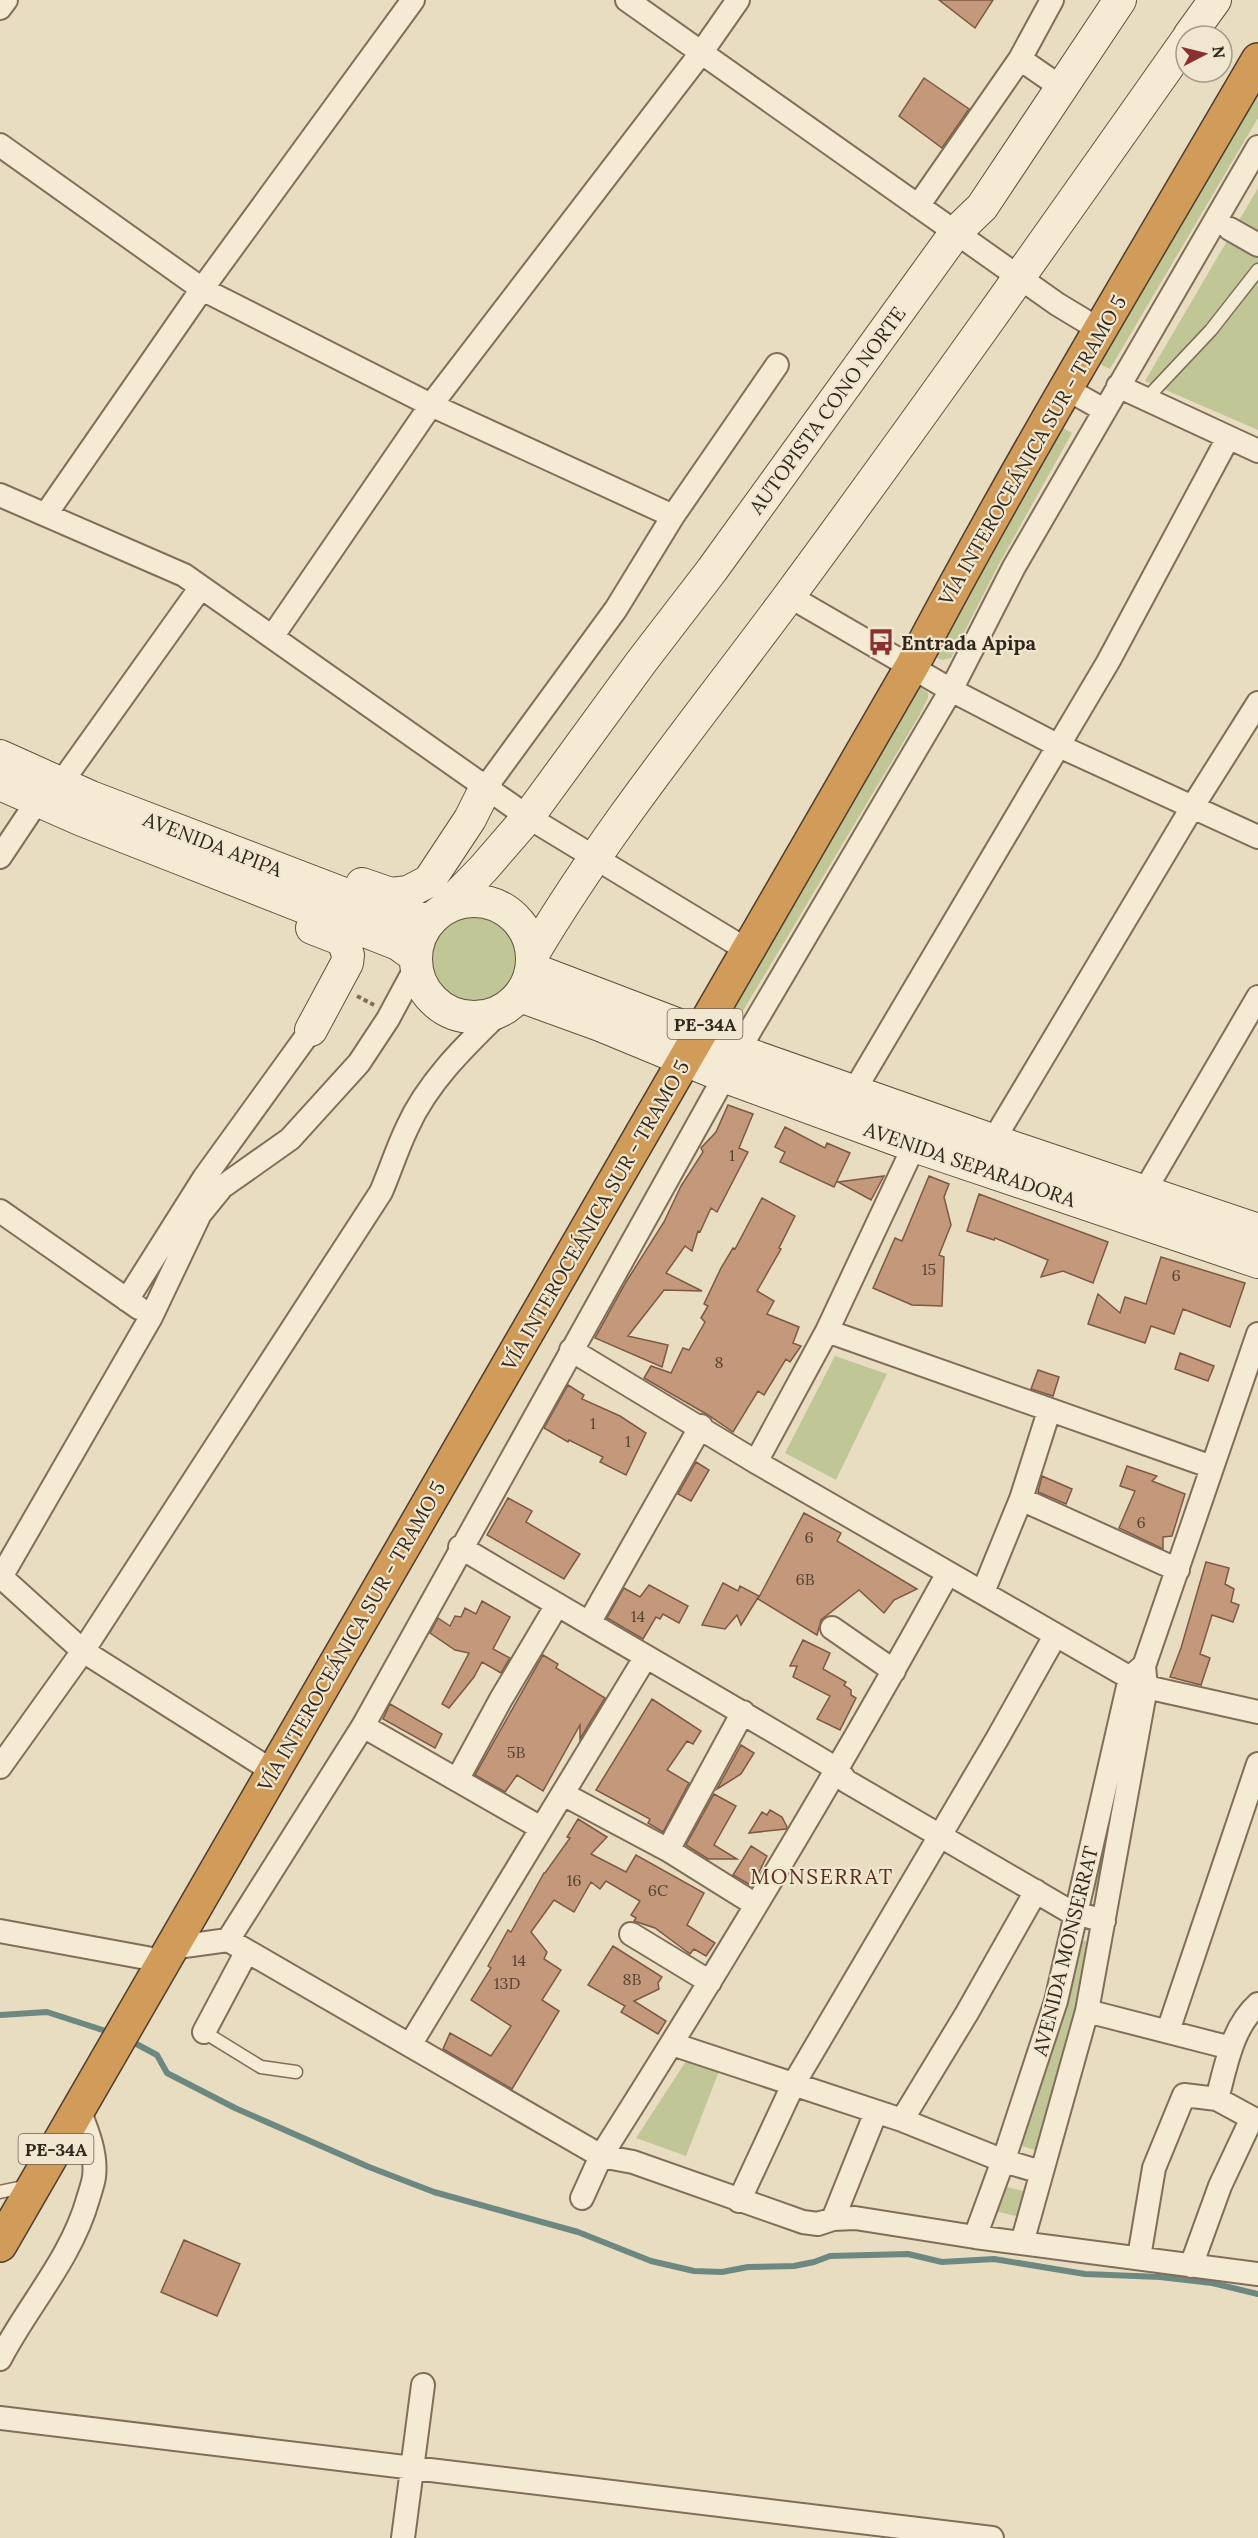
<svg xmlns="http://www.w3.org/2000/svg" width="1258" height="2538" viewBox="0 0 1258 2538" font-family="Lora,serif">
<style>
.green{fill:#c0c696}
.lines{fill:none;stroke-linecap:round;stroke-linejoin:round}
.stream{stroke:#6c8881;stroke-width:6}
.building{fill:#c4987a;stroke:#7d5943;stroke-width:1.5}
.lane-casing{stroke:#816e5a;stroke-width:15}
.street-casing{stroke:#816e5a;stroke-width:26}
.secondary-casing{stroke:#62503e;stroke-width:34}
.highway-casing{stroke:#4f3d2f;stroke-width:36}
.path{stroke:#816e5a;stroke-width:4;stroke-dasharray:4.5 3;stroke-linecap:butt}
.lane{stroke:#f5ead3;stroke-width:12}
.street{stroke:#f5ead3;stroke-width:22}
.secondary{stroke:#f5ead3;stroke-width:32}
.highway{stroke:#d19b59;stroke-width:33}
.labels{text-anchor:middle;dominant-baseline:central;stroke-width:4.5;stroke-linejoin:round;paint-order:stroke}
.number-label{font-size:16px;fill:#564334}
.shield{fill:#f1e7d0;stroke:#6b6153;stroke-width:1.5}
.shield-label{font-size:18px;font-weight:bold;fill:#32271d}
.street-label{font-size:20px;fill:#32271d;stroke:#f1e7d0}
.poi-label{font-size:20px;font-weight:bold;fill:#32271d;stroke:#f1e7d0;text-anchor:start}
.neighbourhood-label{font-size:21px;letter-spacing:1.5px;fill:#5a2c21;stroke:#f1e7d0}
</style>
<rect width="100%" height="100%" fill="#e9ddc1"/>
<path class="green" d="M1258,88V118L1110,369L1097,363Z
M1258,188V430L1145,381Z
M1059,426L1072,433L999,564L951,658L942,660L933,656Z
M917,685L928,693V698L919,716L740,1016L733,1018L726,1013Z
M429 957a44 44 0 1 1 88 0a44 44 0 1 1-88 0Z
M835,1356L887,1374L836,1480L785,1453Z
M1120,1769L1100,1892L1092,1890Z
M1080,1940L1091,1942L1078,2012L1038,2151L1019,2145L1047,2068Z
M688,2058L720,2069L686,2156L636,2138Z
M1003,2186L1027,2192L1020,2217L995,2211Z"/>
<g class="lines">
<path class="stream" d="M0,2015L47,2012L112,2033
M129,2040L157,2055L167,2073L235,2108L369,2167L434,2192L578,2232L651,2261L694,2271L722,2272L748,2267L794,2266L814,2262L830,2256L908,2254L942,2262L994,2259L1085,2274L1160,2277L1212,2283L1258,2294"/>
</g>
<path class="building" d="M939,0H993L975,28Z
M924,78L969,109L942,148L899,116Z
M728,1105L753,1114L739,1148L748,1152L717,1212L711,1208L700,1232L698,1231L692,1251L685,1246L666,1273L702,1291L664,1290L628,1336L668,1345L662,1367L595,1338L626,1282L664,1222L681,1186L703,1152L701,1148L716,1132Z
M785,1127L825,1148L827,1143L850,1153L834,1187L780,1162L785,1152L775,1147Z
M884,1176L871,1200L838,1182Z
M929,1176L949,1184L944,1197L951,1225L939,1255L944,1257L942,1306L912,1305L873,1288L895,1238L902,1241Z
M979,1194L1108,1242L1093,1283L1063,1271L1041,1277L1048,1260L995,1238L994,1240L967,1231Z
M762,1198L795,1216L779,1248L781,1249L757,1291L774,1301L767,1314L799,1327L793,1343L801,1346L790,1362L786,1359L764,1395L758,1391L733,1432L708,1415L644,1378L651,1366L671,1373L683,1348L689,1350L705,1322L701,1318L708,1306L704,1304L721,1268L733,1248L735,1249Z
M1161,1257L1245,1283L1230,1327L1183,1309L1174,1334L1151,1326L1145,1343L1088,1324L1098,1294L1120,1313L1125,1297L1146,1304Z
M1180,1353L1214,1366L1208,1381L1175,1369Z
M1038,1370L1059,1377L1053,1396L1031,1389Z
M568,1385L584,1395L582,1399L620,1416L646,1433L626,1475L600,1462L603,1457L569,1440L568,1442L544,1428Z
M696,1462L709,1470L691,1501L678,1494Z
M1127,1466L1157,1476L1152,1481L1185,1494L1172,1536L1163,1537V1549L1119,1528L1135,1491L1120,1486Z
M1042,1476L1072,1489L1066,1504L1038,1492Z
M508,1498L532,1511L526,1522L580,1554L564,1579L487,1535Z
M804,1513L841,1533L837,1541L917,1589L894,1600L884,1613L859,1590L821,1620L817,1635L758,1599Z
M1206,1562L1229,1568L1225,1584L1234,1589L1231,1602L1239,1605L1233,1622L1212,1615L1200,1654L1210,1658L1201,1685L1170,1677L1181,1648Z
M723,1583L738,1591L740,1586L759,1596L741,1625L737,1615L725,1629L702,1625Z
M649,1585L688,1606L679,1623L663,1614L660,1619L656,1617L643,1639L607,1618L624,1588L640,1597Z
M482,1601L510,1617L493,1649L510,1658L501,1673L482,1662L474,1677L449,1708L442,1704L469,1653L455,1650L430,1633L438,1618L450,1626L455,1616L461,1617L465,1608L476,1614Z
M803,1640L830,1653L823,1669L846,1682L844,1685L851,1690V1695L856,1698L840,1730L817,1719L830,1696L793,1677L797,1666H790Z
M543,1655L558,1664L556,1668L605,1698L580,1739V1725L543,1791L517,1775L505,1792L475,1775Z
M652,1699L701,1731L693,1744L687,1741L667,1770L689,1783L663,1832L648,1823L650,1819L596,1790Z
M390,1704L442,1734L435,1748L383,1719Z
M741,1745L754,1753L741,1774L717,1789Z
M714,1794L736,1806L714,1845L737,1859H708L686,1845Z
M770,1810L782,1817L787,1827L786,1829L749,1833L762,1812L767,1815Z
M578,1819L607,1837L591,1854L626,1872L636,1855L704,1893L687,1925L715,1943L706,1956L694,1949L690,1954L655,1928L634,1921L636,1918L631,1915L640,1901L606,1881L600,1889L591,1882L574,1912L554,1900L531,1932L547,1952L544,1959L561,1970L542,2000L559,2011L512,2089L443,2049L450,2033L491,2056L511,2026L471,2000L491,1968L488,1966L508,1930L511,1932L544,1873H545L570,1838L567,1837Z
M751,1846L767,1856L752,1886L733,1875Z
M613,1946L662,1977L658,1983L659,1989L634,2001L666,2021L658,2034L621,2012L625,2006L588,1985Z
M184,2240L240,2264L217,2316L161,2292Z"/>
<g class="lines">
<defs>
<path id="lane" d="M1146,399L1211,330L1258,270
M204,2032L261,2067L296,2072
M0,2192L28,2186"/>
<path id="street" d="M627,0L1057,304L1100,330
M0,8L6,0
M1020,59L1062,88
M0,145L202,289L431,405L673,516
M918,206L1020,59L1052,0
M1230,229L1258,245
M1118,386L1258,451
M1065,388L1104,410
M0,495L184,575L528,817L747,950
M46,514L202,289L413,0
M789,596L951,690L1057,745L1258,837
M272,637L431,405L701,53L738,0
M61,783L201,587
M486,787L616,609L673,516L777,365
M0,857L38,800
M854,1091L1108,662L1228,438
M988,1154L993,1141L1193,806L1258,703
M1144,1192L1258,997
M0,1211L139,1308
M127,1300L204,1178L311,1030
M827,1331L1212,1467
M571,1350L756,1462L1146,1687L1258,1712
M756,1462L827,1331L914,1146
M1021,1499L1178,1570
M460,1547C585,1622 712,1694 837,1769L846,1781L1069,1911L1104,1921
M0,1576L83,1651L274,1772
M1,1577L151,1317L200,1214L222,1187L290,1139L359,1063L388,1019L416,967
M983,1592L1021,1499L1049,1411
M589,1623L701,1426
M832,1628L894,1671
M363,1726L541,1828
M0,1767L83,1651L381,1192C390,1171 397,1149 407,1128C427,1083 464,1047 499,1013
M457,1780L501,1699L557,1605
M563,1794L668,1850L756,1905
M668,1850L743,1712
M0,1931L163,1961
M631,1934L710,1982
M228,1940L363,1726L751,1029L951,690L1014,567L1258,147
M170,1948L228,1940L601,2156L633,2162L803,2222L818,2224L833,2219L855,2218L975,2237L1258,2274
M1087,2011L1231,2048
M1168,2031L1258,1764
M204,2032L247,1951
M672,2044L902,2120L1004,2161L1041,2172
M410,2045L645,1658
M1217,2099C1226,2066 1232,2027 1258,2004
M902,2120L967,2013L1036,1891
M582,2198L601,2156C722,1965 839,1771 948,1573
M739,2201L793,2085L997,1739L1055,1636
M833,2219L876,2112
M975,2237L1008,2147L1056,2001L1130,1678L1141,1668
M1022,2243L1087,2011L1146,1687L1144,1666L1258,1334
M1139,2257L1154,2168L1184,2095L1217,2099L1252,2118L1220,2186L1191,2266
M0,2359C28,2305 71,2259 88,2199C90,2192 93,2184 94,2177C97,2154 87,2130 79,2110
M0,2418L992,2538
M403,2538L423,2385"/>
<path id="secondary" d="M1189,36L1215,0
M0,756L91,797L399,915L431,920
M0,784L82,820L398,944L416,957
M362,884L391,894L408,892L429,881L470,819L486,787
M416 959a58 58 0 1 1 116 0a58 58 0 1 1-116 0Z
M443,910L483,869L528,817L642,661L712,570L956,232L982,207L1120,0
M533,954C608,828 701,715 789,596C924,413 1055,227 1186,41
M532,969L700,1033L739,1051L1012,1147L1258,1230
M520,996L600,1025L726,1077L914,1146L1258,1262
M311,1030L347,963L348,955L343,940L312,928"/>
<path id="highway" d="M0,2245L912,666C1020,460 1141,261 1258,60"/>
</defs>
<use href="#lane" class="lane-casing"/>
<use href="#street" class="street-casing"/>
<use href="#secondary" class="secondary-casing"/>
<use href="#highway" class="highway-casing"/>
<path class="path" d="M357,996L374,1005"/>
<use href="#lane" class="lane"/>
<use href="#street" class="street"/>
<use href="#secondary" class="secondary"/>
<use href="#highway" class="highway"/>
</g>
<defs>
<symbol id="bus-bare" viewBox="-9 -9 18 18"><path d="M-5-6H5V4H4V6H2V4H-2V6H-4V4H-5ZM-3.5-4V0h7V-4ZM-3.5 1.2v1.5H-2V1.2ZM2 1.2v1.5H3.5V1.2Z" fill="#8a3032" stroke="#f1e7d0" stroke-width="2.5" paint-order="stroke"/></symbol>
</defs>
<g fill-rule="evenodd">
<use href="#bus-bare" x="862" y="623" width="38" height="38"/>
</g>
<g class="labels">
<g class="number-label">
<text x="732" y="1155">1</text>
<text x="929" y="1269">15</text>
<text x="1176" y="1275">6</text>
<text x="719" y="1362">8</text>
<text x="593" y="1423">1</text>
<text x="628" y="1441">1</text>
<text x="1141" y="1522">6</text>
<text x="809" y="1537">6</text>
<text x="805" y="1579">6B</text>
<text x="638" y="1616">14</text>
<text x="516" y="1752">5B</text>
<text x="574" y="1880">16</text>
<text x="658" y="1890">6C</text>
<text x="519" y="1960">14</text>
<text x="632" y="1979">8B</text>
<text x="507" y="1983">13D</text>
</g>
<g class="shield">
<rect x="667.5" y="1009" width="75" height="30" rx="4.5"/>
<rect x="18.5" y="2134" width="75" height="30" rx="4.5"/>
</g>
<g class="shield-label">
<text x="705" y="1024">PE-34A</text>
<text x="56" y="2149">PE-34A</text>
</g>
<g class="street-label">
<text transform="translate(827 410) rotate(-54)">AUTOPISTA CONO NORTE</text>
<text transform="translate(1032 450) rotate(-60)">VÍA INTEROCEÁNICA SUR - TRAMO 5</text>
<text transform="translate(213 844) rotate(21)">AVENIDA APIPA</text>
<text transform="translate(970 1164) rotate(19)">AVENIDA SEPARADORA</text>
<text transform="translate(595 1215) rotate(-60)">VÍA INTEROCEÁNICA SUR - TRAMO 5</text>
<text transform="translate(351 1636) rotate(-60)">VÍA INTEROCEÁNICA SUR - TRAMO 5</text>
<text transform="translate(1065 1951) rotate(-76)">AVENIDA MONSERRAT</text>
</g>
<g class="poi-label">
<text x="901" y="642">Entrada Apipa</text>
</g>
<g class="neighbourhood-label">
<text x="822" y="1876">MONSERRAT</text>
</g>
</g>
<g transform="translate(1204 54) rotate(83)"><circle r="28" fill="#f1e7d0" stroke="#a59a88" stroke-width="1.5"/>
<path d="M0-4.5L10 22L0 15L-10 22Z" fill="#8a3032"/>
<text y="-9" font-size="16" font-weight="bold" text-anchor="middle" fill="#32271d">N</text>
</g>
</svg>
